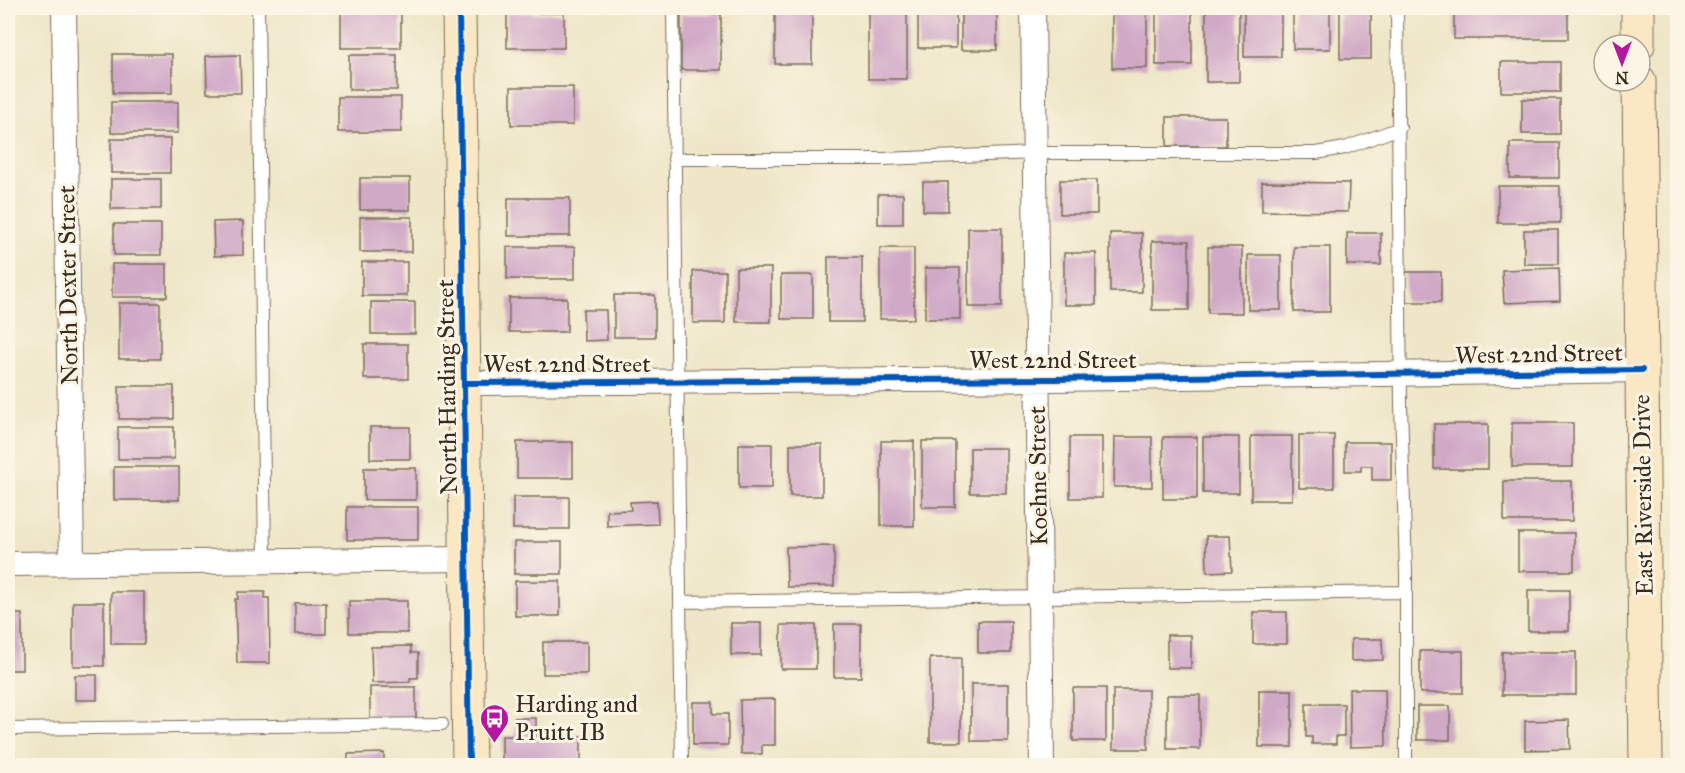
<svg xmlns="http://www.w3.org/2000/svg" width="1685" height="773" viewBox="0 0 1685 773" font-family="'IM FELL Great Primer',serif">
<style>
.building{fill:#d0a9c7}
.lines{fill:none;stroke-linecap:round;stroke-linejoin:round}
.lane-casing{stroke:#7a6c5a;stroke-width:14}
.street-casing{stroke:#7a6c5a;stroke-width:26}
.secondary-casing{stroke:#7a6c5a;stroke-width:35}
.lane{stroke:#fff;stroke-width:12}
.street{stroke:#fff;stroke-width:24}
.secondary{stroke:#fae7c3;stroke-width:33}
.cycleway-casing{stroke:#fcf5e5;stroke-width:10}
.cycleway{stroke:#0057b8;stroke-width:6}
.labels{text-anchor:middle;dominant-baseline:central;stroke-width:6;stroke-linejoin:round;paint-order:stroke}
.street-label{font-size:24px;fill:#3b2a1e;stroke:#fcf5e5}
.poi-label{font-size:24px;fill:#3b2a1e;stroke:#fcf5e5;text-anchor:start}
</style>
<rect width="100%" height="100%" fill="#fcf5e5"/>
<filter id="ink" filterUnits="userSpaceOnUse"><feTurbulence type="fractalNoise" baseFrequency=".0167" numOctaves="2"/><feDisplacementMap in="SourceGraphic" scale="12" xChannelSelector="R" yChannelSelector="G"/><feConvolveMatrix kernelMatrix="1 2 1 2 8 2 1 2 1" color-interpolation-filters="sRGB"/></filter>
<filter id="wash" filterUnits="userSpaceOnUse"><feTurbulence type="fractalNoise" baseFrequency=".008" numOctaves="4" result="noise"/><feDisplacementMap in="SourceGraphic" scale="24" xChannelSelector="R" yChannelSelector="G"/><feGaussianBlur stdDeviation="1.35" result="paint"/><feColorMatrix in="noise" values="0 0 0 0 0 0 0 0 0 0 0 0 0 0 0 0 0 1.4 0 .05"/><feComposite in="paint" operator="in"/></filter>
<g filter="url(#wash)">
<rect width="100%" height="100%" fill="#efe6c8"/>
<g id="blocks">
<path class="building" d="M107,8H166V10H107Z
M775,8H812V64H775Z
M868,8H907V79H868Z
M918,8H956V48H918Z
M961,8H997V50H961Z
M1112,8H1147V68H1112Z
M1156,8H1192V65H1156Z
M1206,8H1239V82H1206Z
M1244,8H1281V57H1244Z
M1293,8H1330V49H1293Z
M1454,8H1568V39H1454Z
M1340,9H1371V59H1340Z
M341,12H401V48H341Z
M507,13H564V48H507Z
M681,14H721V70H681Z
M113,54H172V93H113Z
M240,55L241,93H207L206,56Z
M349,55H397V90H349Z
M8,62H10V95H8Z
M1501,62H1560V92H1501Z
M511,87H573V125H511Z
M338,97H401V132H338Z
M1522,99H1560V134H1522Z
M111,102H178V133H111Z
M1167,117H1226V146H1167Z
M111,139H170V173H111Z
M1510,143H1559V178H1510Z
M360,178H410V210H360Z
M111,179H161V209H111Z
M1060,180H1097V214H1060Z
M923,182H948V211H923Z
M1262,182L1349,183L1348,212L1262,211Z
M1498,186H1560V223H1498Z
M878,194H903V224H878Z
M508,198H570V236H508Z
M360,217H412V252H360Z
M243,221V255L214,256L213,222Z
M114,224H161V255H114Z
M8,227H10V260H8Z
M968,228H1002V307H968Z
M1524,230H1558V264H1524Z
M1110,233H1142V292H1110Z
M1347,233H1381V265H1347Z
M1152,241H1189V310H1152Z
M507,247H575V279H507Z
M1208,247H1242V313H1208Z
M1294,247H1330V312H1294Z
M880,248H914V319H880Z
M1064,253H1096V305H1064Z
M1248,255H1281V310H1248Z
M828,257H862V322H828Z
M362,262H407V296H362Z
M112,264H167V297H112Z
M736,268H771V322H736Z
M925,268H960V319H925Z
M1559,268L1560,301L1504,303L1502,270Z
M693,271H725V323H693Z
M1405,272H1441V302H1405Z
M781,275H813V319H781Z
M614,295H655V337H614Z
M509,298H567V332H509Z
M371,302H415V334H371Z
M119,303H160V359H119Z
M583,310H606L607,340L584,341Z
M364,344H408V379H364Z
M119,386H174V419H119Z
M1512,423H1573V467H1512Z
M1434,424H1488V469H1434Z
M118,427H174V459H118Z
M370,427H410V459H370Z
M1299,435H1334V488H1299Z
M1251,436H1292V500H1251Z
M1070,437H1102V498H1070Z
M1115,437H1152V487H1114Z
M1163,437H1197V499H1163Z
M1203,437H1239V493H1203Z
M881,441H914V526H881Z
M922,441H955V507H922Z
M517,442H573V478H517Z
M1345,442H1391V480H1372V466H1361V471H1345Z
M739,444H772V488H739Z
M790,444H822V496H790Z
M970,448H1006V493H970Z
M114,467H179V500H114Z
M364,468H416V500H364Z
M1504,481H1572V521H1504Z
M513,497H569V529H513Z
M657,501L658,524L607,526V511L631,510L630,502Z
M347,507H418V540H347Z
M8,509H11V542H8Z
M1518,533H1574V571H1518Z
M1206,536H1230L1232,571L1207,572Z
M514,542H562V574H514Z
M834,546V586L787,587L786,547Z
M515,581H560V616H515Z
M1528,590H1569V631H1528Z
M111,592H144V644H111Z
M238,592H265V598H269L270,663H237L235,599H238Z
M349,601H407V633H349Z
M73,602H104V666H73Z
M295,603H326V634H295Z
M1253,612H1287V644H1253Z
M8,614H22V670H8Z
M978,621H1011V653H978Z
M731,623H761V655H731Z
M834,624H861V677H834Z
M781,625H816V669H781Z
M1167,635H1191V668H1167Z
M1351,639H1382L1383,660L1351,661Z
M543,642H587V674H543Z
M411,646V653H418V678H410V682L372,683L371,647Z
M1420,651H1463V693H1420Z
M1502,652H1576V695H1502Z
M930,658H961V742H930Z
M75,675H97V700H75Z
M971,684H1008V741H971Z
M370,687H416V722H370Z
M1073,688H1106V741H1073Z
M1349,689H1385L1386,746L1350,747Z
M1113,690H1148V749H1113Z
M1259,690H1292V747H1259Z
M1167,695H1200V749H1167Z
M775,699V745H762V754H741L740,700Z
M693,702H713V714H728V745H693Z
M1306,704H1344V736H1336V744H1312V737H1306Z
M1417,706H1450V740H1417Z
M515,718H536V736H581V766H502V736H515Z
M1569,720L1570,749L1525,750V721Z
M384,753V766H348V754Z"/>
</g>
</g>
<g filter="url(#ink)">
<use href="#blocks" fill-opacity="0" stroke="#7a6c5a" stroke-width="1.5"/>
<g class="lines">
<defs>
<path id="lane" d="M258,8L265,561
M673,8L682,766
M1397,8L1401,404L1406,573V766
M674,159H883L1037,153H1316L1345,148L1400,128
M680,602L1406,592
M8,729L442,724"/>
<path id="street" d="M64,8L72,563
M1033,8L1042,766
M465,383L1054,379L1642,370
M8,564L467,559"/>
<path id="secondary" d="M459,8L469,766
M1638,8V45
M1639,81L1646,766"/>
</defs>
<use href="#lane" class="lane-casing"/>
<use href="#street" class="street-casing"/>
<use href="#secondary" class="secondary-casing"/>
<use href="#lane" class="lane"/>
<use href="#street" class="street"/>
<use href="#secondary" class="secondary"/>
<defs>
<path id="cycleway" d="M459,8L469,766
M465,383L1054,379L1642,370"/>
</defs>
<use href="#cycleway" class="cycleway-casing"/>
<use href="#cycleway" class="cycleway"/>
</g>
</g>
<defs>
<symbol id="bus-pin" viewBox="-11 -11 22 30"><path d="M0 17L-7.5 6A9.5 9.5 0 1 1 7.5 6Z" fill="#b5179e" stroke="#fcf5e5"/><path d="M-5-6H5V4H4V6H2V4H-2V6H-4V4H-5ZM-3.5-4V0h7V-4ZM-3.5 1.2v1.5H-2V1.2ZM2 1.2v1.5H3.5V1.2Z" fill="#fff"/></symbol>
</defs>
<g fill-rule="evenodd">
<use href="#bus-pin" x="478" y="702" width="33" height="45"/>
</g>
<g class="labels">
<g class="street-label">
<text transform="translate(68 285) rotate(-91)">North Dexter Street</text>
<text transform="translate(1539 354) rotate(-1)">West 22nd Street</text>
<text x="1053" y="360">West 22nd Street</text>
<text x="567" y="364">West 22nd Street</text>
<text transform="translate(447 387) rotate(-91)">North Harding Street</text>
<text transform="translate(1038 476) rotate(-91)">Koehne Street</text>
<text transform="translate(1643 495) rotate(-91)">East Riverside Drive</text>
</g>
<g class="poi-label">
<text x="515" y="704">Harding and<tspan x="515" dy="28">Pruitt IB</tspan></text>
</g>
</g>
<rect width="1685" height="773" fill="none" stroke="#fcf5e5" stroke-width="30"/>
<g transform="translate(1622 63) rotate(180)"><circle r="28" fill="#fcf5e5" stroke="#afa495" stroke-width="1.5"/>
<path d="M0-4.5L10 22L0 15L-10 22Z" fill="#b5179e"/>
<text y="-9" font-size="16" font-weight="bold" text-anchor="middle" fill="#3b2a1e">N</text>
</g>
</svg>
